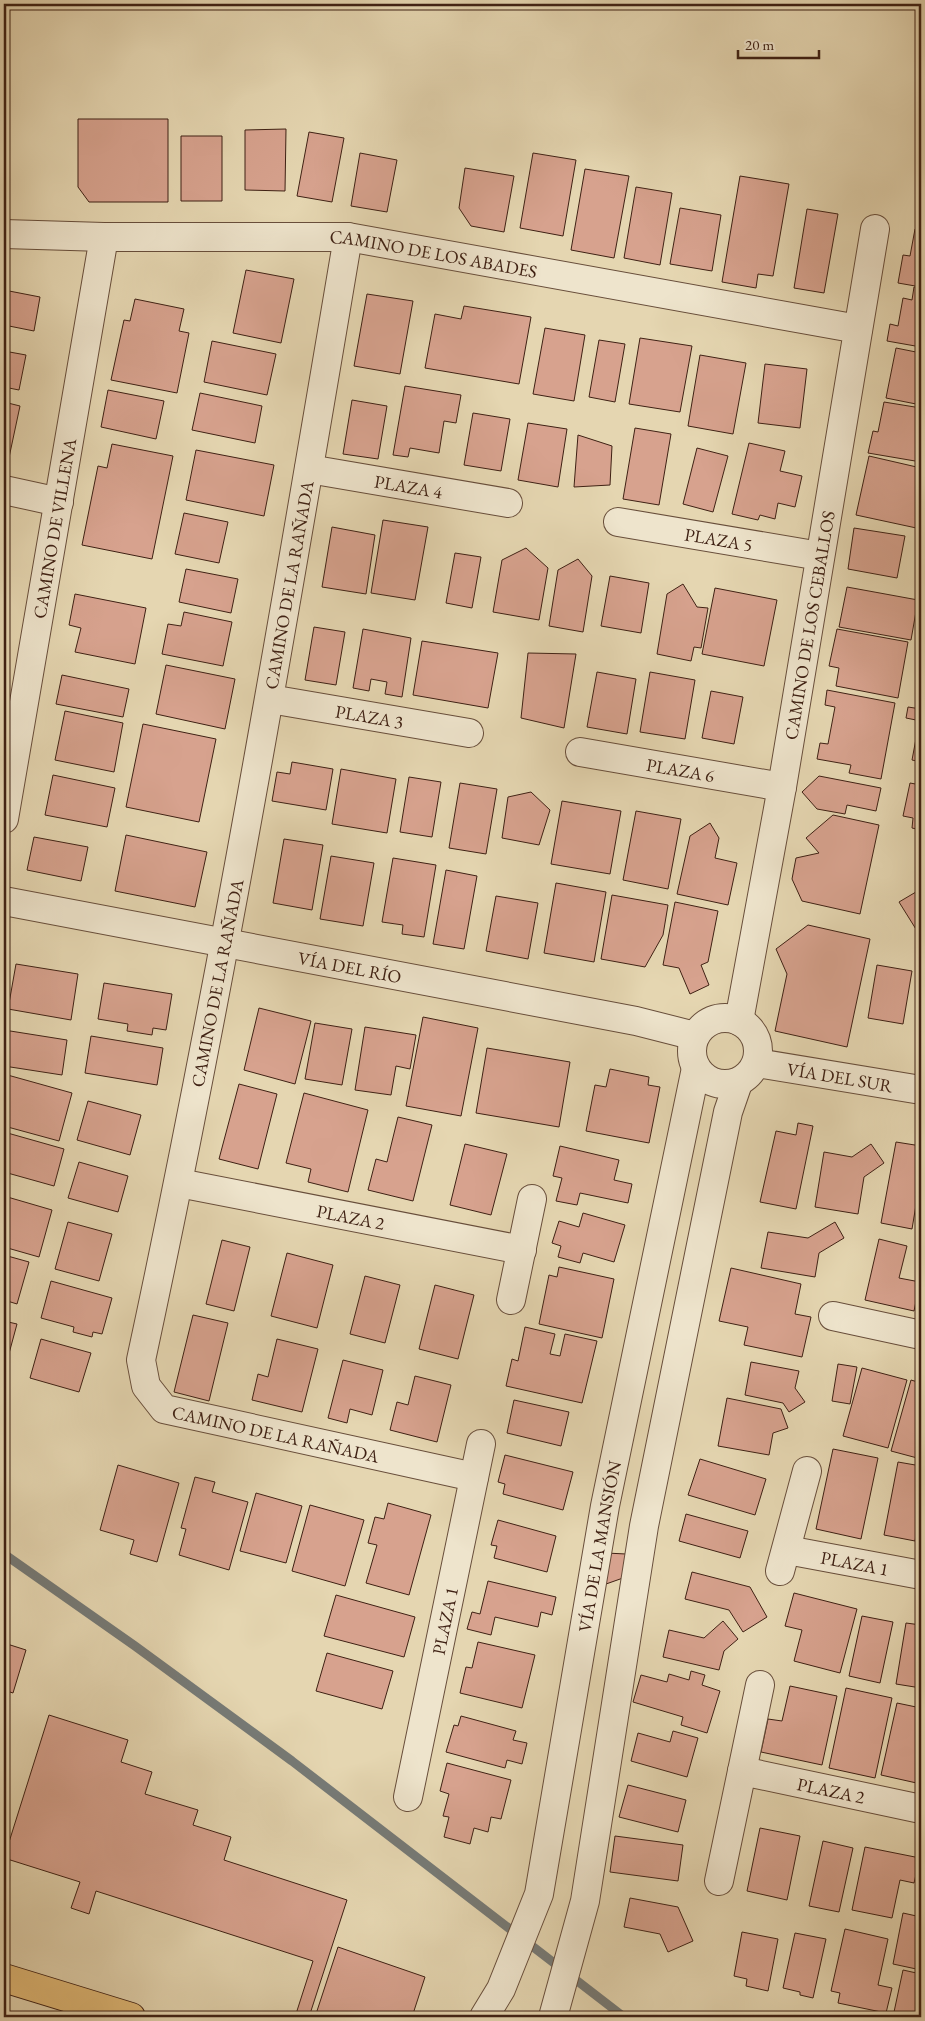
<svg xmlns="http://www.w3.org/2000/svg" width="925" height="2021" viewBox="0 0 925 2021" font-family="'EB Garamond',serif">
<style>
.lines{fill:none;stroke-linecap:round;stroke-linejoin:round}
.stream{stroke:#767a76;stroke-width:9}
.building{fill:#d7a28e;stroke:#3f2114}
.minor-casing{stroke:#684e3b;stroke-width:30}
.tertiary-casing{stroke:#684e3b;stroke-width:30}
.primary-casing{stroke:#3f2114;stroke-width:30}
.minor{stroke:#eee4cc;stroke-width:28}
.tertiary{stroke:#eee4cc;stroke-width:28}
.primary{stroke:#e2bb78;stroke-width:28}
.labels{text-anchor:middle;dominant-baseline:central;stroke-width:4;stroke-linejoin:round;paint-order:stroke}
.street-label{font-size:18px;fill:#3f2114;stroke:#eee4cc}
</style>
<rect width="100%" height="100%" fill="#e5d6b1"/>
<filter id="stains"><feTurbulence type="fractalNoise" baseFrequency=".004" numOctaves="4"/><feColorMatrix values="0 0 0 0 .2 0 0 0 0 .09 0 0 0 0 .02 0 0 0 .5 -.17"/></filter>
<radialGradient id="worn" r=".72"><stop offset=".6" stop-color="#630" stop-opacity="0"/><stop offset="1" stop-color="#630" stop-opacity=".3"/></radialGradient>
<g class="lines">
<path class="stream" d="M4,1554L135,1646L292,1761L624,2017"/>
</g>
<path class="building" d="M78,119H168V202H89L78,187Z
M286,129L285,191L245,190V130Z
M309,132L344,138L332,202L297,196Z
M181,136H222V201H181Z
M360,153L397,160L387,212L351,206Z
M533,153L576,160L563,236L520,228Z
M465,168L514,176L504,232L471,226L459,208Z
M585,169L629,176L614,258L571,250Z
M740,176L789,184L773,276L758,274L756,288L722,282Z
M636,187L672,193L660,265L624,258Z
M680,208L721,215L712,271L670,264Z
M807,209L838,214L824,293L794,288Z
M915,229L921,230V287L898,283L903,255L910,256Z
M246,270L294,279L281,343L233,333Z
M914,287L921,288V347L887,341L890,324L898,326L903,298L912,300Z
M4,290L40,297L34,331L4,325Z
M367,294L413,301L400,374L354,366Z
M135,299L184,309L179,331L189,333L177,393L111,380L124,320L130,321Z
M464,306L531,317L519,384L425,368L435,314L461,319Z
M545,328L585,335L574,401L533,394Z
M640,338L692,346L680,412L629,404Z
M599,340L625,344L615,402L589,397Z
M212,341L276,354L267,395L204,382Z
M896,348L921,353V405L886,398Z
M4,351L26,355L19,390L4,387Z
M700,355L746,363L733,434L688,426Z
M765,364L807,369L800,428L758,423Z
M405,386L461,395L456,423L444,421L439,453L410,448L408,457L393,455Z
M108,390L164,401L156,439L101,427Z
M200,393L262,406L255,443L192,430Z
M352,400L387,406L378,459L343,454Z
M4,402L20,406L7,467L4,466Z
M884,402L921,408V462L868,453L873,431L878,432Z
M473,413L510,419L501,471L464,465Z
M528,423L567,429L558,487L518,480Z
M635,428L671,434L659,505L623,499Z
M578,435L612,446L610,485L574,487Z
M749,443L785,451L780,471L802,476L795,507L778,503L775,519L760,515L758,520L732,514Z
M112,444L173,456L152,559L82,545L98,466L107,468Z
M697,448L728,456L713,512L683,504Z
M196,450L274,465L264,516L186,500Z
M869,456L921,468V529L856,515Z
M184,513L228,522L219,563L175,554Z
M383,520L428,527L415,600L371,593Z
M332,527L375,535L366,594L322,587Z
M854,528L905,536L897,578L848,569Z
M526,548L548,568L539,620L493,612L502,560Z
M455,553L481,557L472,608L446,603Z
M578,559L592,576L583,632L549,626L558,570Z
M186,569L238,579L231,613L179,602Z
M610,576L649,583L641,633L601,626Z
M683,584L697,607L708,608L701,648L694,647L691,661L657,654L667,594Z
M847,587L918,600L911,640L839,627Z
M715,588L777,600L764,666L702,654Z
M75,594L146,608L135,664L75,652L81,628L69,625Z
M184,612L232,622L223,666L162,654L168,624L181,626Z
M314,627L345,632L336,685L305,680Z
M363,629L411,638L402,697L385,694L387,682L371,679L369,691L353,688Z
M837,629L908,642L898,698L836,686L839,668L829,666Z
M422,641L498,653L488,708L413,695Z
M528,653L576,654L564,728L521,718Z
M166,665L235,679L225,729L156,714Z
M597,672L636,679L627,734L587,727Z
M650,672L695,680L685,739L640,732Z
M62,675L129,689L123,717L56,704Z
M827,690L895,703L881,779L849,773L851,765L817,759L820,743L828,744L835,707L825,705Z
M711,691L743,697L734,744L702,738Z
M908,707L921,709V721L906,718Z
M65,711L123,723L114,772L55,760Z
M143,724L216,739L199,822L126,807Z
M918,728L921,729V762L912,760Z
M292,762L333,769L326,810L272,801L277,772L290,774Z
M341,769L396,779L387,833L332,824Z
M53,775L115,788L107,827L45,815Z
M819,776L881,788L876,811L847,805L845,814L817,809L802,792Z
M409,777L441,782L432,837L400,832Z
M460,783L497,789L486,854L449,848Z
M910,783L921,785V830L912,828L913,818L903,816Z
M531,792L550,810L539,845L502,838L508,797Z
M562,801L621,811L610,874L551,864Z
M636,811L681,819L668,889L623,880Z
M833,815L879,825L860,914L802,901L792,879L796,858L819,853L806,838Z
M710,823L719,838L715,858L737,863L728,905L677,894L690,836Z
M126,835L207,852L195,907L115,891Z
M34,837L88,847L81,881L27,870Z
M284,839L323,845L312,910L273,903Z
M331,856L374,863L363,926L320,919Z
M393,858L436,865L424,937L402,934L403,925L382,922Z
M446,870L477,876L464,949L433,944Z
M556,883L606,892L594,962L544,953Z
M921,889V932L919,934L899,902Z
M612,895L668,905L663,935L645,967L601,959Z
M496,896L538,903L528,959L486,951Z
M675,902L718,911L708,962L701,965L709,985L690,994L679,968L663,965Z
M808,925L870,939L847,1047L775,1031L787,974L776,949Z
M16,964L78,974L71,1020L8,1009Z
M877,965L912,971L903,1024L868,1018Z
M104,983L172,994L166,1030L153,1028L152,1035L127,1031L128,1024L98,1019Z
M259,1008L311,1021L295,1084L244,1070Z
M423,1017L478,1028L461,1116L406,1106Z
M315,1023L352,1029L342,1085L305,1079Z
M365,1027L416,1035L410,1069L396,1066L391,1095L355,1090Z
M4,1030L67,1040L62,1075L4,1066Z
M91,1036L163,1048L157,1085L85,1073Z
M487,1048L570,1062L559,1127L476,1113Z
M610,1069L649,1077L648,1085L660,1087L649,1143L586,1131L595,1085L606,1087Z
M4,1074L72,1093L59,1141L4,1126Z
M239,1084L277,1094L258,1169L219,1159Z
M304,1093L368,1110L348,1192L308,1182L311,1169L286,1163Z
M88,1101L141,1115L130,1155L77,1140Z
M398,1117L432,1125L413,1201L368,1190L376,1159L387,1162Z
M798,1123L813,1126L796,1209L760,1202L776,1131L796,1135Z
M4,1132L64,1149L54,1186L4,1172Z
M896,1142L921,1146V1175L912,1229L881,1223Z
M465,1144L507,1154L491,1215L450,1205Z
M871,1144L884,1163L864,1177L858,1214L815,1207L824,1152L852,1157Z
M560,1146L619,1160L614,1180L632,1184L628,1203L580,1193L577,1205L556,1201L562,1178L553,1176Z
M79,1162L128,1176L118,1212L68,1198Z
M4,1196L52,1210L39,1257L4,1247Z
M583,1213L625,1225L614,1262L583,1253L580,1263L558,1257L561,1246L552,1243L559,1221L579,1227Z
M68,1222L112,1234L99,1281L55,1269Z
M835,1222L844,1238L819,1253L815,1277L761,1268L768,1232L808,1238Z
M879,1239L907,1246L899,1278L920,1282L914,1311L865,1300Z
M222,1240L250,1247L234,1311L206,1304Z
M287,1253L333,1265L317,1328L271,1316Z
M4,1255L29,1262L17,1304L4,1300Z
M559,1267L614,1279L602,1338L539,1324L549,1275L557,1277Z
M731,1268L801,1284L795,1314L811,1317L802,1357L744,1345L748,1327L719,1321Z
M365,1276L400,1285L385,1343L350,1334Z
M51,1281L112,1298L102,1334L93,1332L92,1337L73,1332L74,1327L41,1318Z
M435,1285L474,1295L458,1359L419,1349Z
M193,1315L228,1323L209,1401L174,1392Z
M4,1321L17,1324L4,1372Z
M525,1327L555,1334L550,1354L560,1356L565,1334L597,1341L582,1403L506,1386L512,1359L518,1361Z
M41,1339L91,1353L79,1392L30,1378Z
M277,1339L318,1349L302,1412L252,1400L258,1374L268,1377Z
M343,1360L383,1370L372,1415L350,1409L347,1423L328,1418Z
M751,1362L799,1371L795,1388L805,1402L789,1412L783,1403L745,1395Z
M838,1364L857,1367L850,1404L832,1401Z
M862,1368L907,1380L888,1448L843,1436Z
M415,1376L451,1385L437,1442L390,1430L397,1402L408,1405Z
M911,1380L921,1383V1459L891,1451Z
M727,1398L781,1409L788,1428L773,1433L769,1455L718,1446Z
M514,1400L569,1412L561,1446L507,1433Z
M833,1449L878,1458L861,1539L816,1529Z
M505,1455L573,1472L563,1510L503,1494L505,1484L498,1482Z
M700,1459L766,1479L755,1515L688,1495Z
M898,1462L921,1466V1507L915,1541L884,1535Z
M118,1465L179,1483L157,1562L130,1554L134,1540L100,1530Z
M195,1477L215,1482L212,1492L248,1502L229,1570L179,1555L186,1529L181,1528Z
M256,1493L302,1506L286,1563L240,1551Z
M388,1503L431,1515L409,1595L366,1583L377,1545L368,1543L375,1517L384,1519Z
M310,1505L364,1520L345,1586L292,1571Z
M686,1514L748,1531L740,1558L679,1541Z
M498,1520L556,1536L547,1572L494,1558L497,1546L491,1545Z
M606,1553L626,1554L623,1578L606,1584Z
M692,1572L750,1587L767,1617L743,1632L729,1610L685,1599Z
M488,1581L556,1597L552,1615L541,1612L538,1627L495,1617L491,1635L467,1629L472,1612L480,1614Z
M794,1593L857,1609L840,1673L794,1661L802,1630L785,1626Z
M336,1595L415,1617L404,1657L324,1636Z
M862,1616L893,1622L880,1683L849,1676Z
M723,1621L738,1639L724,1651L719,1670L663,1657L669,1630L704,1638Z
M906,1623L921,1625V1688L896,1684Z
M478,1642L535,1655L522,1708L460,1693L466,1667L472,1668Z
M4,1643L26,1650L13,1693L4,1690Z
M327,1653L393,1671L382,1709L316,1691Z
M691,1671L705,1675L702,1685L720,1691L707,1733L681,1725L683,1717L633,1702L641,1675L667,1682L669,1674L689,1680Z
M790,1686L837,1696L822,1765L761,1752L768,1719L782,1721Z
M846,1688L892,1698L875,1778L829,1768Z
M897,1703L921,1708V1784L881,1775Z
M49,1715L128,1740L121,1762L152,1772L145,1794L198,1810L193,1825L231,1837L224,1860L347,1900L309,2017H295L313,1961L96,1891L89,1914L71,1908L80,1882L4,1858Z
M461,1716L516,1731L513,1740L527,1743L522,1764L507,1760L505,1768L446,1752L454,1725L458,1726Z
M673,1731L698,1738L687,1777L631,1761L638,1733L670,1742Z
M447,1763L511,1780L501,1819L491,1817L488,1832L474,1828L470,1844L444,1837L449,1817L443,1816L449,1794L440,1791Z
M628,1785L686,1800L678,1832L619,1817Z
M760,1828L800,1836L787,1900L747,1891Z
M615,1836L683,1845L678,1881L610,1872Z
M823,1841L853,1848L839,1912L809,1906Z
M865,1847L920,1858L914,1883L900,1880L892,1918L852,1910Z
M630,1898L678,1907L693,1941L668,1952L660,1934L624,1927Z
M903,1913L921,1917V1970L893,1964Z
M845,1929L888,1939L878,1985L892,1988L886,2013L838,2003L840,1993L831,1991Z
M742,1932L778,1939L768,1991L746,1986L747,1979L734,1976Z
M795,1933L826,1939L813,1998L800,1995V1992L783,1988Z
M338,1947L425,1977L412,2017H315Z
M903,1970L921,1974V2017H896L897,2013L894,2012Z"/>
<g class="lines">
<defs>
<g id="minor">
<path id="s1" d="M4,234L104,237H348L858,329"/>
<path id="s2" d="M348,237C285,612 221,988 141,1360L146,1386L164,1409L474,1477"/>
<path id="s3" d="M309,469L508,503"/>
<path d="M4,490L59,502"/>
<path id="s4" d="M618,522L820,556"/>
<path id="s5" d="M270,699L469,733"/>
<path id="s6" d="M580,752L782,787"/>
<path id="s7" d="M4,819L104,237"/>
<path id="s8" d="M4,901L636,1021L695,1036"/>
<path id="s9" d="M739,1021L782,787L875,229"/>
<path id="s10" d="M757,1063L921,1090"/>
<path id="s11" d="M179,1183L522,1250"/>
<path d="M511,1300L532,1199"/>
<path d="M833,1316L921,1335"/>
<path id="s12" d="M787,1550L921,1575"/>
<path d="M780,1571L807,1471"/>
<path id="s13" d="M742,1771L921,1809"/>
<path id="s14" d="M408,1797L481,1444"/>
<path d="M719,1881L760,1685"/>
</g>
<g id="tertiary">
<circle cx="725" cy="1051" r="33"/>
<path id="s15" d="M484,2017L501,1989L539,1894L605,1506L696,1068"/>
<path d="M553,2017L585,1901L644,1526L728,1112L738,1083"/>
</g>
<path id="primary" d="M4,1978L131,2017"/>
</defs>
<use href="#minor" class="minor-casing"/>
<use href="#tertiary" class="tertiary-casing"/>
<use href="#primary" class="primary-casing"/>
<use href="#minor" class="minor"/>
<use href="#tertiary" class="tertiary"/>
<use href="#primary" class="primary"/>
</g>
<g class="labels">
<g class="street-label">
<text stroke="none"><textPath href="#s1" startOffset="431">CAMINO DE LOS ABADES</textPath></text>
<text stroke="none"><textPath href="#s3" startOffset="101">PLAZA 4</textPath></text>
<text stroke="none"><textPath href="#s7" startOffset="295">CAMINO DE VILLENA</textPath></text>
<text stroke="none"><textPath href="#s4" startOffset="102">PLAZA 5</textPath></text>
<text transform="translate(289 585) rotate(-80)">CAMINO DE LA RAÑADA</text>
<text stroke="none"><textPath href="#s9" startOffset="402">CAMINO DE LOS CEBALLOS</textPath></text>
<text stroke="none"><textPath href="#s5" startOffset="101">PLAZA 3</textPath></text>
<text stroke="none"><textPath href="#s6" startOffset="102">PLAZA 6</textPath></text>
<text stroke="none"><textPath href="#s8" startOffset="352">VÍA DEL RÍO</textPath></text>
<text transform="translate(217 983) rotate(-79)">CAMINO DE LA RAÑADA</text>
<text stroke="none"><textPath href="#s10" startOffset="84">VÍA DEL SUR</textPath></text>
<text stroke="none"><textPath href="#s11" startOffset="175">PLAZA 2</textPath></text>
<text stroke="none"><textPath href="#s2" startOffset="1312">CAMINO DE LA RAÑADA</textPath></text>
<text stroke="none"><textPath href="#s15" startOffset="488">VÍA DE LA MANSIÓN</textPath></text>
<text stroke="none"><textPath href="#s12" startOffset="69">PLAZA 1</textPath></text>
<text stroke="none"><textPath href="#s14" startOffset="180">PLAZA 1</textPath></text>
<text stroke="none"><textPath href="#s13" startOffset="91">PLAZA 2</textPath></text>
</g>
</g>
<rect width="925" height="2021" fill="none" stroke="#e5d6b1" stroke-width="20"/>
<rect x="5" y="5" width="915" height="2011" fill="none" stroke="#3f2114" stroke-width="2.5"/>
<rect x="10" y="10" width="905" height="2001" fill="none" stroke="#3f2114"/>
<path d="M738 50v8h81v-8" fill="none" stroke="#3f2114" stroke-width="2.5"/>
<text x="745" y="50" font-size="15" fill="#3f2114" stroke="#eee4cc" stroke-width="4" paint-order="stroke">20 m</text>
<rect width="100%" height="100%" filter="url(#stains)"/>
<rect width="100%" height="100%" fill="url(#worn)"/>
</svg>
